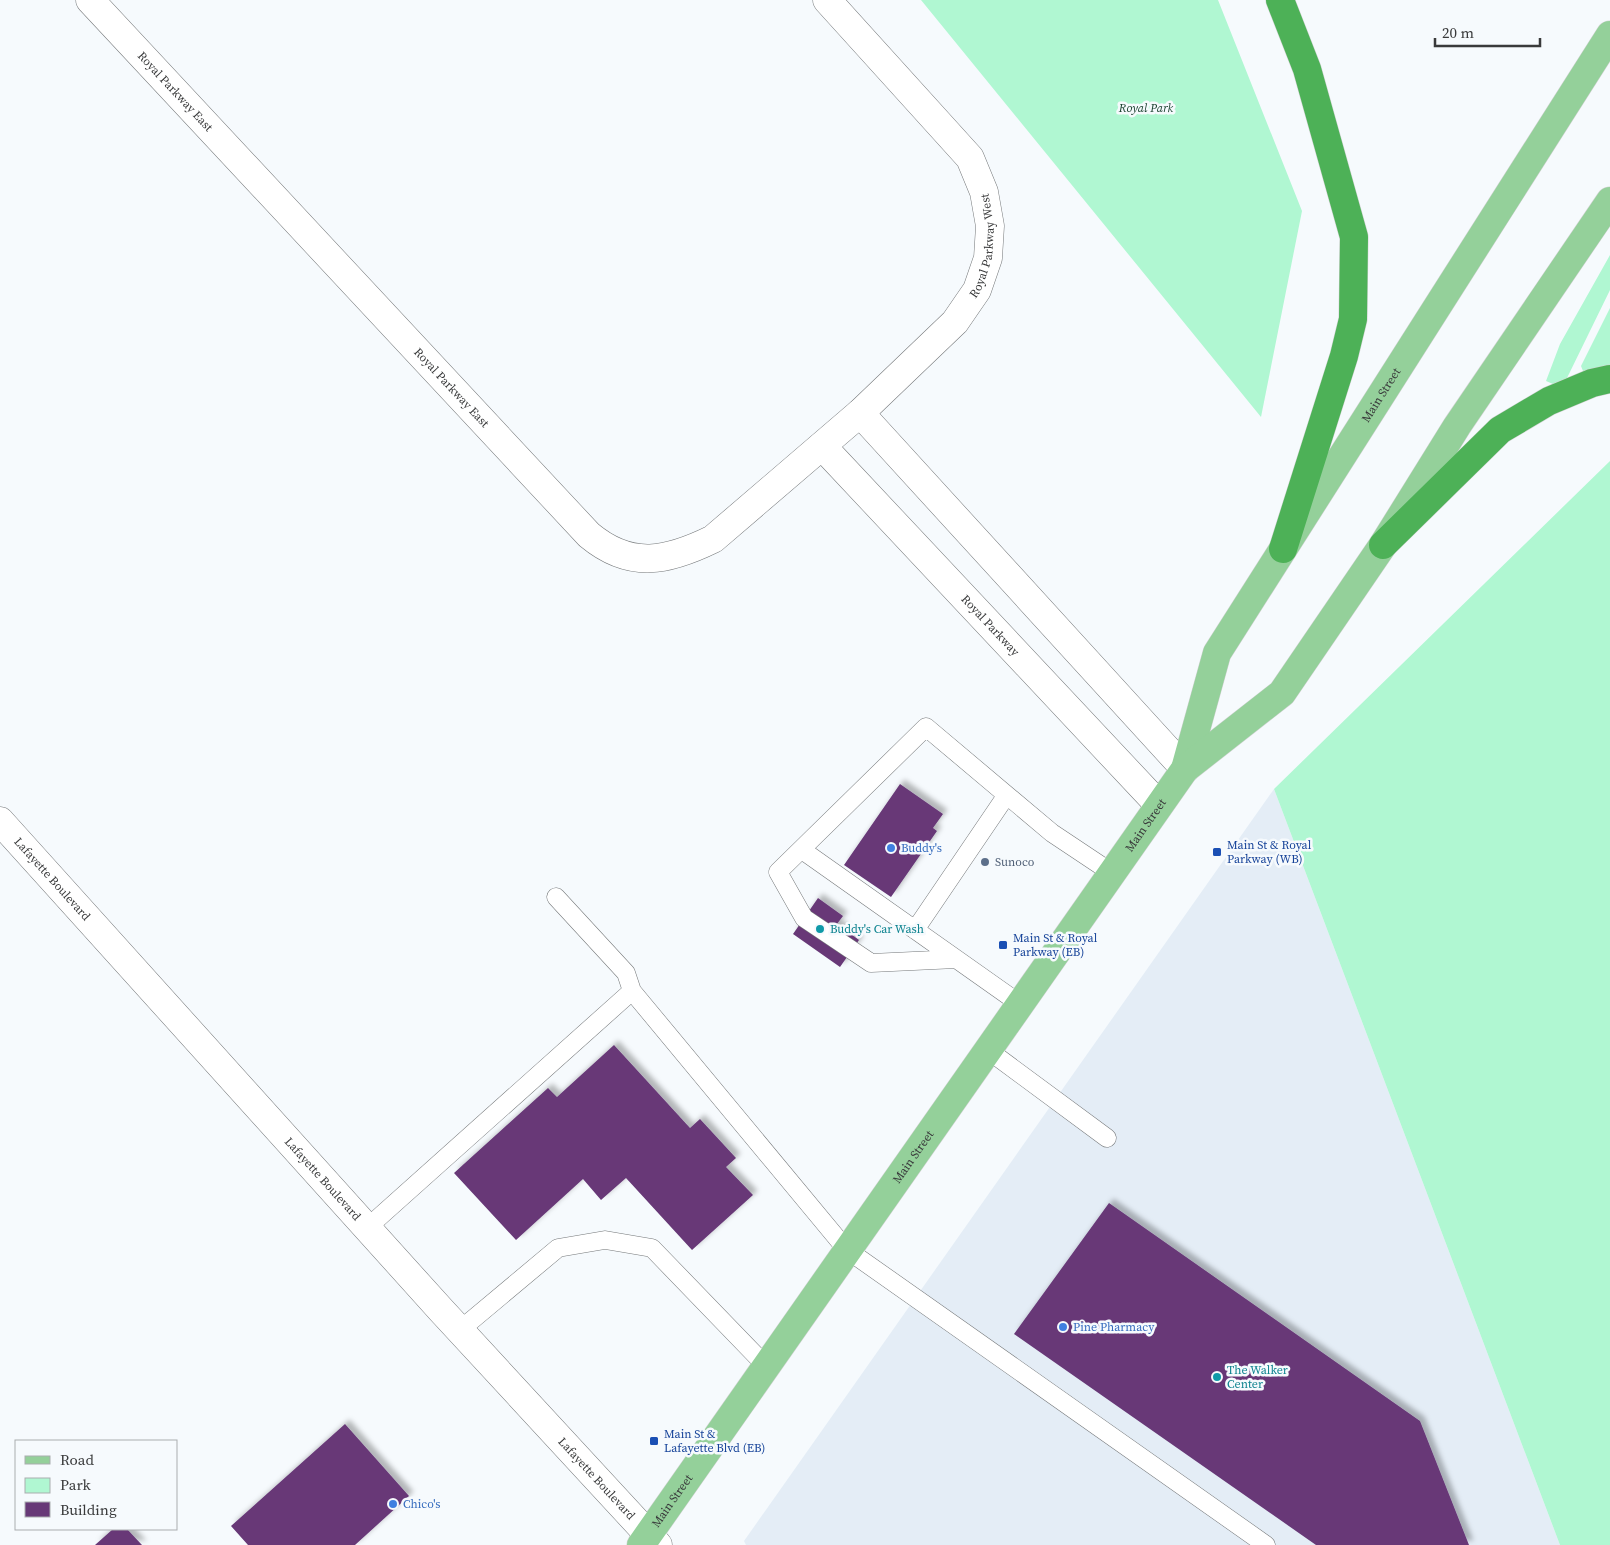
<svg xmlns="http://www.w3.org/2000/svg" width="1610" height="1545" viewBox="0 0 1610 1545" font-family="'Source Serif 4',serif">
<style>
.built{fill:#e4edf6}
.green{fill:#b0f7d2}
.building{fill:#673977;filter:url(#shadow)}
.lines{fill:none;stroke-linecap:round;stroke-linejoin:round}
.service-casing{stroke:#75787a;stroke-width:19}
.minor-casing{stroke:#75787a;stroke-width:29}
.primary-casing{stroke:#d3d4d4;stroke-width:29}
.motorway-casing{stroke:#d3d4d4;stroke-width:29}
.service{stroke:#fff;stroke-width:18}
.minor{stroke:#fff;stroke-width:28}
.primary{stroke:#94d09a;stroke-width:28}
.motorway{stroke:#4db157;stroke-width:28}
.shop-dot{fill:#3f7fe0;stroke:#f6fafd;stroke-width:2}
.transit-dot{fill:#1a4fb4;stroke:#f6fafd;stroke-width:2}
.service-dot{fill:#5c6f8a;stroke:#f6fafd;stroke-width:2}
.culture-dot{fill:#0f9aa8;stroke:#f6fafd;stroke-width:2}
.labels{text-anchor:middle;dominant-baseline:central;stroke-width:5;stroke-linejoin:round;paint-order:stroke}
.street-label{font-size:12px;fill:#393a3b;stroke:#f6fafd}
.park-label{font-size:12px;font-style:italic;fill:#1a422f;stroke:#f6fafd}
.transit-label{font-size:12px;fill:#164399;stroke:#f6fafd;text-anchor:start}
.shop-label{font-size:12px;fill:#366cbe;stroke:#f6fafd;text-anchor:start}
.service-label{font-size:12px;fill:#4e5e75;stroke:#f6fafd;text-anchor:start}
.culture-label{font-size:12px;fill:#0d838f;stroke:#f6fafd;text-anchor:start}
</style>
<defs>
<filter id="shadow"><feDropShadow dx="4.5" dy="-4.5" stdDeviation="2.5" flood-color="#0004"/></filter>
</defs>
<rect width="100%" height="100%" fill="#f6fafd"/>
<path class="built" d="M1274,789L1560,1545H746L744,1541Z"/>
<path class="green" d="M921,0H1218L1302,211L1261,417Z
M1610,255V290L1567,378L1553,384L1546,381L1560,344Z
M1610,308V365L1583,371L1581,366Z
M1610,461V1545H1560L1274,789Z"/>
<path class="building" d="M900,784L943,814L933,828L937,831L891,897L844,865Z
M818,898L843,916L837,924L859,940L840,967L793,934Z
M614,1045L690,1128L700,1119L736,1158L726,1167L753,1195L692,1250L626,1178L601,1200L583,1179L516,1240L454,1173L548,1088L557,1097Z
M1109,1203L1420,1421L1469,1545H1316L1014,1334Z
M345,1424L409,1496L355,1545H248L231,1526Z
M113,1529H127L142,1545H95Z"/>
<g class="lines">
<defs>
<path id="service" d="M802,850L1020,1004
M556,897L626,973L632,991
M915,930L1006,796
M956,959L871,963L804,918L778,872L926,727L1052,833L1112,873
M988,1050L1107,1138
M367,1228L632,991L846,1249L1266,1545
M460,1330L558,1248L605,1240L652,1248L765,1365"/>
<g id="minor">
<path id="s1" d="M90,0L589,535C631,570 668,561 713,539L860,413L955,322L977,290L988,258L990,226L984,192L970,158L827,0"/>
<path d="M860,413L1185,769"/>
<path id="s2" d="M822,446L1159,805"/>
<path id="s3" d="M0,821L441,1310L658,1545"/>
</g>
<g id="primary">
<path id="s4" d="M1185,769L1217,653L1610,35"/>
<path id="s5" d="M641,1545L1185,769L1282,693L1383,545L1457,426L1610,201"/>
</g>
<path id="motorway" d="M1280,0L1307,69L1354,237L1353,319L1344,356L1283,549
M1383,545L1500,430L1549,401L1592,383L1610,379"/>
</defs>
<use href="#service" class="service-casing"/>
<use href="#minor" class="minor-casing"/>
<use href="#primary" class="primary-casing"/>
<use href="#motorway" class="motorway-casing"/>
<use href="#service" class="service"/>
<use href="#minor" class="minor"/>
<use href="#primary" class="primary"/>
<use href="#motorway" class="motorway"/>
</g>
<g class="shop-dot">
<circle cx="891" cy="848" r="5"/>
<circle cx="1063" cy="1327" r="5"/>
<circle cx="393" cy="1504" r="5"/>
</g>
<g class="transit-dot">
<rect x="1212" y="847" width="10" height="10" rx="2.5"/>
<rect x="998" y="940" width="10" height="10" rx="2.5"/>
<rect x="649" y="1436" width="10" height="10" rx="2.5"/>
</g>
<circle class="service-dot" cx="985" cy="862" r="5"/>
<g class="culture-dot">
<circle cx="820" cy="929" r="5"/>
<circle cx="1217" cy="1377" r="5"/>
</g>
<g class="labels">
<g class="street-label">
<text stroke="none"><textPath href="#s1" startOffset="125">Royal Parkway East</textPath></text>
<text stroke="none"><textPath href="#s1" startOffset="1274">Royal Parkway West</textPath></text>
<text stroke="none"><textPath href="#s1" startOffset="530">Royal Parkway East</textPath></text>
<text stroke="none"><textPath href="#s4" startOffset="426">Main Street</textPath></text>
<text stroke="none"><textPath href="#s2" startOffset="246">Royal Parkway</textPath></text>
<text stroke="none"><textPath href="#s5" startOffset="879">Main Street</textPath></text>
<text stroke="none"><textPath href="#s3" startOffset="78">Lafayette Boulevard</textPath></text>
<text stroke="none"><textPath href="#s5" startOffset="474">Main Street</textPath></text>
<text stroke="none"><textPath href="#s3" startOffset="482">Lafayette Boulevard</textPath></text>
<text stroke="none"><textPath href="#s3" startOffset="888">Lafayette Boulevard</textPath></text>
<text stroke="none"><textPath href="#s5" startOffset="54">Main Street</textPath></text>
</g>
<g class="park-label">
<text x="1146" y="108">Royal Park</text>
</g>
<g class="transit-label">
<text x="1227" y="845">Main St &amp; Royal<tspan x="1227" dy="14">Parkway (WB)</tspan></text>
<text x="1013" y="938">Main St &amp; Royal<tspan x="1013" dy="14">Parkway (EB)</tspan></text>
<text x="664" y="1434">Main St &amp;<tspan x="664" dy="14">Lafayette Blvd (EB)</tspan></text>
</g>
<g class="shop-label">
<text x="901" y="848">Buddy's</text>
<text x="1073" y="1327">Pine Pharmacy</text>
<text x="403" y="1504">Chico's</text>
</g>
<g class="service-label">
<text x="995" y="862">Sunoco</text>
</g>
<g class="culture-label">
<text x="830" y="929">Buddy's Car Wash</text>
<text x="1227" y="1370">The Walker<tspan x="1227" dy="14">Center</tspan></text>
</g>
</g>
<rect x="15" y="1440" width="162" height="90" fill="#f6fafd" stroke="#aaadaf"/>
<rect x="25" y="1456" width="25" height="8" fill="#94d09a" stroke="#aaadaf"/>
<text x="60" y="1465" font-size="15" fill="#393a3b">Road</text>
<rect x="25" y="1478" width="25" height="15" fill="#b0f7d2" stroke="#aaadaf"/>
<text x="60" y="1490" font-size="15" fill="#393a3b">Park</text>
<rect x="25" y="1502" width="25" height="15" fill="#673977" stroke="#aaadaf"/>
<text x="60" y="1515" font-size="15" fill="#393a3b">Building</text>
<path d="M1435 38v8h105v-8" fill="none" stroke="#393a3b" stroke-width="2.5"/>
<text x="1442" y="38" font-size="15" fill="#393a3b" stroke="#f6fafd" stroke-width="4" paint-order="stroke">20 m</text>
</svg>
